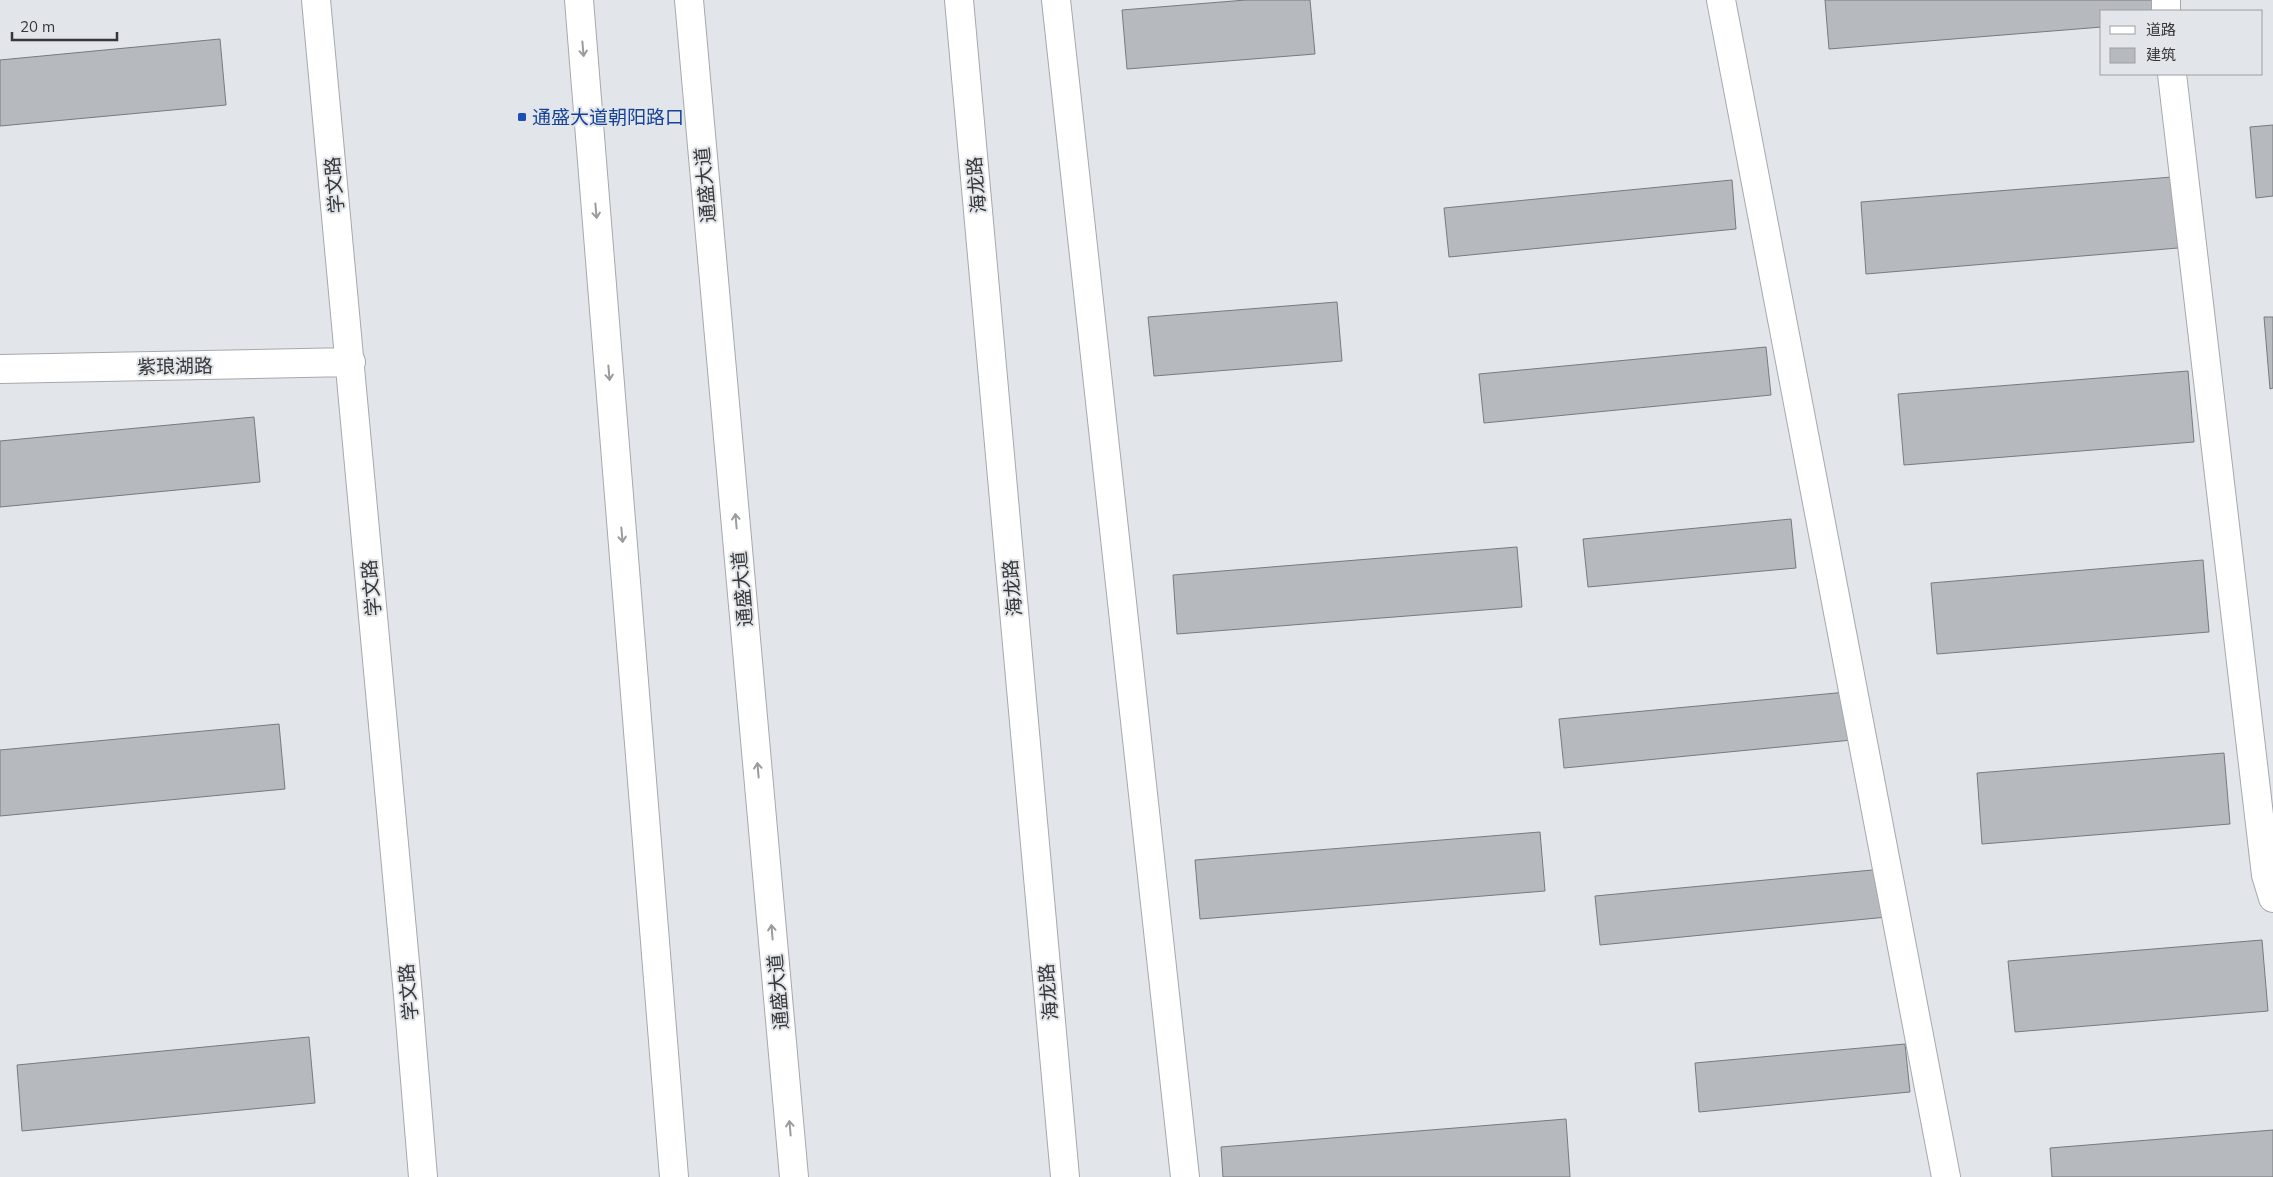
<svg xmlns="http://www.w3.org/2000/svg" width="2273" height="1177" viewBox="0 0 2273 1177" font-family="Mulish,'Noto Sans SC',sans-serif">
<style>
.building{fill:#b6b9bd;stroke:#777a7e}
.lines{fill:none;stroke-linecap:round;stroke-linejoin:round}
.minor-casing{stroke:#a5a8ac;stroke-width:30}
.major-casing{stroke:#a5a8ac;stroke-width:30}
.minor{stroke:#fff;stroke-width:28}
.major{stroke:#fff;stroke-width:28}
.oneway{stroke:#9a9b9c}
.transit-dot{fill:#1a4fb4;stroke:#e2e5e9;stroke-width:2}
.labels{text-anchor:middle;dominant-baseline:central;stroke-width:4;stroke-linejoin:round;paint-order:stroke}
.transit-label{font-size:19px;fill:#164399;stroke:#e2e5e9;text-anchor:start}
.street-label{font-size:19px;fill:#363739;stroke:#e2e5e9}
</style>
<rect width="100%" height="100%" fill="#e2e5e9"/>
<path class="building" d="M1246,0H1310L1315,54L1127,69L1122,10Z
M1825,0H2164L2165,11H2102V27L1829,49Z
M220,39L226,105L0,126V60Z
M2273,125V196L2256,198L2250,127Z
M2172,177L2178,248L1866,274L1861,202Z
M1732,180L1736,229L1449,257L1444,208Z
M1337,302L1342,361L1154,376L1148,317Z
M2264,317H2273V388L2270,389Z
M1766,347L1771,395L1484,423L1479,374Z
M2188,371L2194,442L1904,465L1898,394Z
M254,417L260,482L0,507V441Z
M1791,519L1796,568L1588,587L1583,539Z
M1517,547L1522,607L1177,634L1173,575Z
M2203,560L2209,632L1937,654L1931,583Z
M1847,692L1852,740L1564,768L1559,719Z
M279,724L285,789L0,816V750Z
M2224,753L2230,824L1982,844L1977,773Z
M1540,832L1545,891L1200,919L1195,860Z
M1883,869L1887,917L1600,945L1595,896Z
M2262,940L2268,1011L2015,1032L2008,961Z
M309,1037L315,1103L22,1131L17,1065Z
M1905,1044L1910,1092L1699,1112L1695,1063Z
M1566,1119L1570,1177H1223L1221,1147Z
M2273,1130V1177H2052L2050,1148Z"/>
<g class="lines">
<defs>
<path id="minor" d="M316,0L408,995L423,1177
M959,0L1065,1177
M1056,0L1185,1177
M1721,0L1946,1177
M2166,11V0
M2172,74L2266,875L2273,898
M0,369L351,362"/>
<path id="major" d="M579,0L674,1177
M689,0L794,1177"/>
</defs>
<use href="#minor" class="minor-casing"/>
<use href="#major" class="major-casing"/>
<use href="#minor" class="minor"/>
<use href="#major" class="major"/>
</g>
<defs><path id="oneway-shaft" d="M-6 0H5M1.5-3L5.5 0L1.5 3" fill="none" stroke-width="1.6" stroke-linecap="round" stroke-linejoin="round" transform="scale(1.25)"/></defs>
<g class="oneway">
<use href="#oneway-shaft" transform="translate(583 49) rotate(85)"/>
<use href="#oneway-shaft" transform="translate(596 211) rotate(85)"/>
<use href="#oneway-shaft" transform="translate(609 373) rotate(85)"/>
<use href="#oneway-shaft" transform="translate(736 521) rotate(-95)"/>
<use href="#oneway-shaft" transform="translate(622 535) rotate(85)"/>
<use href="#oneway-shaft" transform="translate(758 770) rotate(-95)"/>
<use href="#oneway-shaft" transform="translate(772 932) rotate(-95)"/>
<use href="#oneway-shaft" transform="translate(790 1128) rotate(-95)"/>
</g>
<rect class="transit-dot" x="517" y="112" width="10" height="10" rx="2.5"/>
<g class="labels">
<g class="transit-label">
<text x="532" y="117">通盛大道朝阳路口</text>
</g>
<g class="street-label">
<text transform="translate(334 185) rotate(-95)">学文路</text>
<text transform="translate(705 185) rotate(-95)">通盛大道</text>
<text transform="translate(976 185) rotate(-95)">海龙路</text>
<text transform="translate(175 366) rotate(-1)">紫琅湖路</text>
<text transform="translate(371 588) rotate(-95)">学文路</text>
<text transform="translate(1012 588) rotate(-95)">海龙路</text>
<text transform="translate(742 589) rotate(-95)">通盛大道</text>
<text transform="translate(408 992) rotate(-95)">学文路</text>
<text transform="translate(778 992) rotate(-95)">通盛大道</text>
<text transform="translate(1048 992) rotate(-95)">海龙路</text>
</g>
</g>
<rect x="2100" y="10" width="162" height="65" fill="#e2e5e9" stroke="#9d9fa3"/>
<rect x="2110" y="26" width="25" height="8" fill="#ffffff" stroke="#9d9fa3"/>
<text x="2146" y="35" font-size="15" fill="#363739">道路</text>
<rect x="2110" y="48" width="25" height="15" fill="#b6b9bd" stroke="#9d9fa3"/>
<text x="2146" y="60" font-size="15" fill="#363739">建筑</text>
<path d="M12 32v8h105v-8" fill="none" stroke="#363739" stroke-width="2.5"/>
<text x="20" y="32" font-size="15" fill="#363739" stroke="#e2e5e9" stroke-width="4" paint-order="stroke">20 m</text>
</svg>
